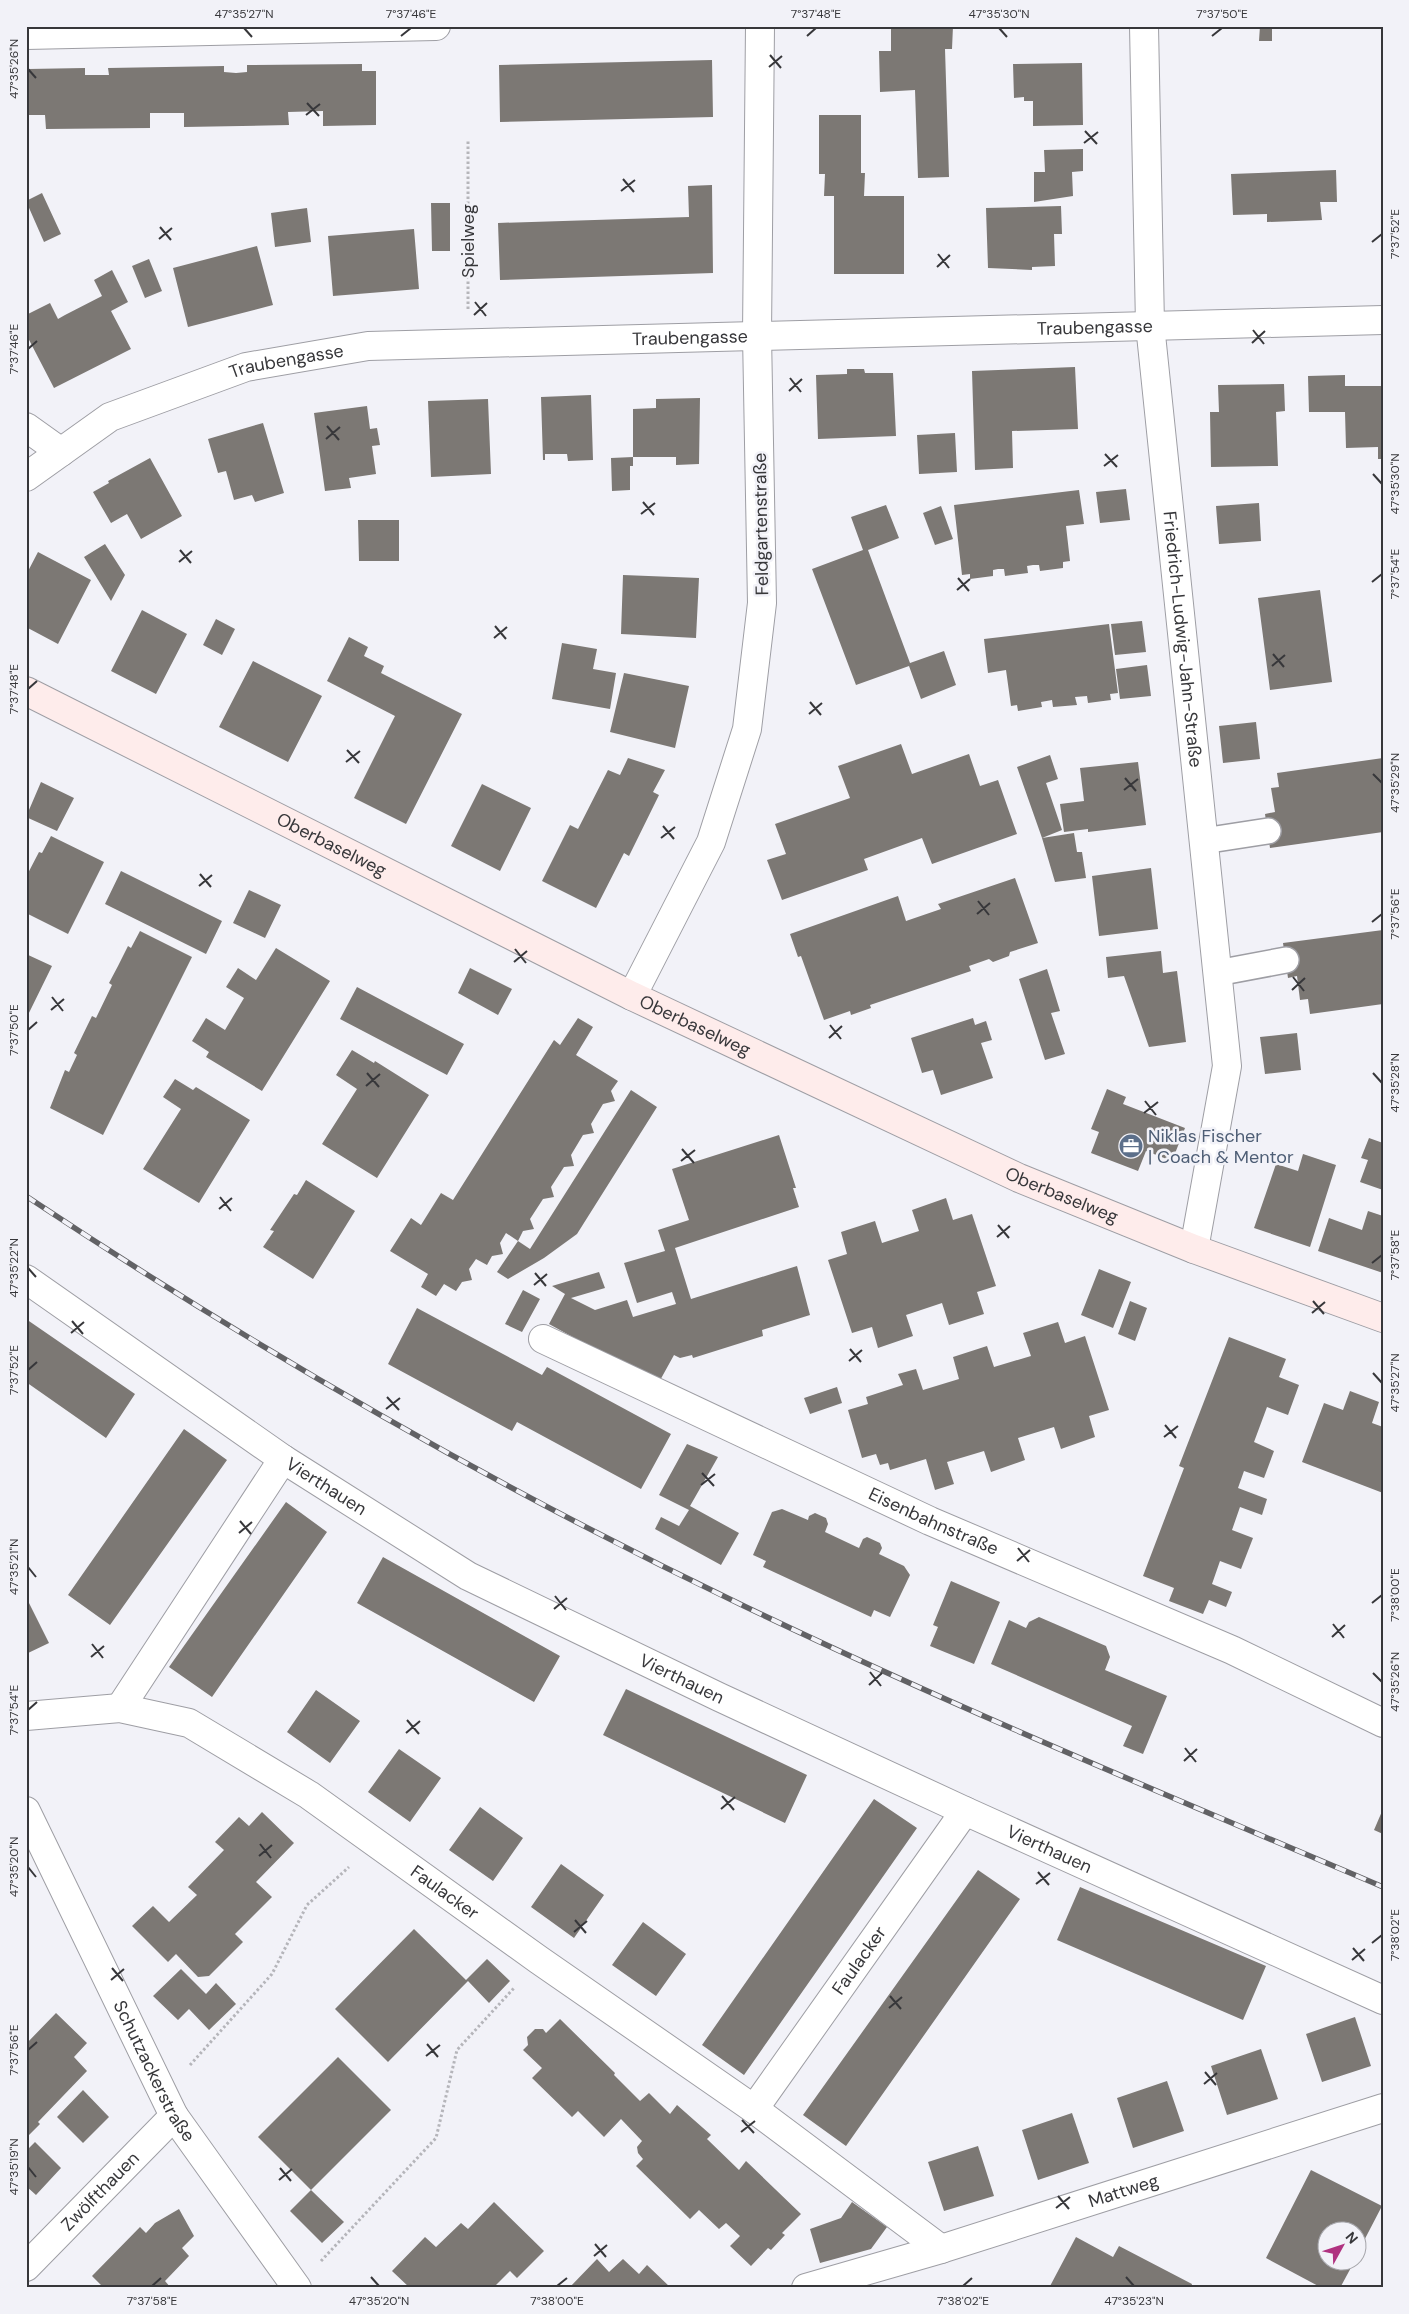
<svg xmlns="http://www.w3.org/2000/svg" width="1409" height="2314" viewBox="0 0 1409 2314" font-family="'DM Sans',sans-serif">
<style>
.building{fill:#7c7874}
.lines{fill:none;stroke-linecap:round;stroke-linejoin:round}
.lane-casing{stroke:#9e9ea4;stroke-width:28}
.street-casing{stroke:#9e9ea4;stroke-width:30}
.secondary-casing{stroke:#9e9ea4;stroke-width:30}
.path{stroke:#b5b5ba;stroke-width:3;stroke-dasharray:2.5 2.5;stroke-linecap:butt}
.lane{stroke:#fff;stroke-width:25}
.street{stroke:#fff;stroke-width:28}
.secondary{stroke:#feeceb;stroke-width:28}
.rail-casing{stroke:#626265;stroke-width:5.5}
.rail{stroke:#f2f2f8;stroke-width:4;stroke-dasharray:11;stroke-linecap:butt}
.ticks{fill:none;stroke:#37373a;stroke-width:2}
.labels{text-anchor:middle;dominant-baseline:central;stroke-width:5;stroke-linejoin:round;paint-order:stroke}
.street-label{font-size:18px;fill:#37373a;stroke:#f2f2f8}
.service-label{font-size:18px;fill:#4e5e75;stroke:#f2f2f8;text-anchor:start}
.neatline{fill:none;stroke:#37373a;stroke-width:2}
.ticks-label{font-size:12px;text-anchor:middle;fill:#37373a}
</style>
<rect width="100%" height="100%" fill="#f2f2f8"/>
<path class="building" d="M899,26H953L952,49H945L949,177L918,178L915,90L880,92L879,51H891V29H899Z
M1260,26H1272V41H1259Z
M712,60L713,117L500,122L499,65Z
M1082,63L1083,125L1033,126V101H1024V97L1014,98L1013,64Z
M362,64V71H376V125L323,126V111L288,112L289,125L184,127V113H150V128L46,129L45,115H29L28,69L85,68V75H109L108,68L224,66V72L236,73L247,72V65Z
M819,115H861V173H865L864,196H904V274H834V196H824L825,174H819Z
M1083,149V171L1072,172L1073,196L1034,202V172H1045L1044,150Z
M1336,170L1337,202H1320L1322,220L1267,222V214L1233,215L1231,174Z
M712,185L713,273L500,280L498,223L689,217L688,186Z
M42,193L61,234L44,242L26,201Z
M431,203H450V251H432Z
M1061,206L1062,234H1054L1055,266L1032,267V270L988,268L986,208Z
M307,208L311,242L275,247L271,213Z
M414,229L419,289L333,296L328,236Z
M257,246L273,305L188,327L173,268Z
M149,259L162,291L145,298L132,266Z
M112,270L128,302L111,311L131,349L54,388L26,334V315L50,303L58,319L65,315L102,296L94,280Z
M1075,367L1078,429L1012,431L1013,468L975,470L972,371Z
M847,369H864L865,373H893L896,436L818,439L816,375L847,374Z
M1345,375V386H1383V459H1378V447L1346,448L1345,412H1309L1308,376Z
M1284,384L1285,411L1276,412L1278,466L1211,467L1210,412H1219L1218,385Z
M591,395L593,460L568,461L567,454H545V460H543L541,397Z
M700,398L699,464L676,465V457H633V466H630V490L612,491L611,458L633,457V409L656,408V399Z
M488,399L491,474L431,477L428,401Z
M367,406L370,429L377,428L380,445L372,446L376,474L349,478L351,488L325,491L314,413Z
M263,423L284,493L255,502L252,495L234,500L226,471L218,473L208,439Z
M955,433L957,472L919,474L917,435Z
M150,458L182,516L141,539L127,514L111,523L93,492L109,483L108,481Z
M1126,489L1130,520L1100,523L1096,492Z
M1079,490L1084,524L1066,526L1070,561L1063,562V568L1040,571L1039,565H1033L1027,566L1028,573L1005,576L1004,569H998L993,570V576L970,579V574L962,575L954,505Z
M1259,503L1261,541L1219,544L1216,506Z
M886,505L899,538L868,550L910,663L944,651L956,685L921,699L909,666L856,685L812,569L863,550L851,517Z
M941,506L953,539L935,545L923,513Z
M358,520H399V561H359Z
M105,544L125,575L111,601L84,557Z
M38,552L91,580L58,644L26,627V575Z
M623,575L699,578L696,638L621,634Z
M1320,590L1332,682L1270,690L1258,598Z
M142,610L187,634L156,694L111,671Z
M216,619L235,629L222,655L203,645Z
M1142,621L1146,652L1115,655L1111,624Z
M1109,624L1118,693L1110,694L1111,700L1088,703L1087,696L1075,697L1077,705L1053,707L1052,700L1041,702L1042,707L1018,711L1017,705L1011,706L1006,670L988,673L984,639Z
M349,637L368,647L364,656L384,666L381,673L462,714L406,824L354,798L395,716L327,681Z
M562,643L597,649L593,669L616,673L610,709L552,699Z
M253,661L322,696L288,762L219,727Z
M1147,665L1151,696L1120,699L1116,669Z
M624,673L689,686L675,748L610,732Z
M1256,722L1260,759L1223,763L1219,726Z
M901,744L912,774L969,754L980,786L998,780L1017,834L932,864L922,838L864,859L868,870L782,900L767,860L786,854L775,824L850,798L838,766Z
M1050,755L1058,779L1046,783L1062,830L1042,838L1017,767Z
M628,758L665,770L653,792L659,795L629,856L624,853L596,908L542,881L570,825L578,829L608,770L620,775Z
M1383,758V832L1270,848L1265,814L1275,812L1271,788L1279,787L1277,773Z
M1138,762L1146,825L1088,832V829L1064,832L1060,804L1084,801L1080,768Z
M41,782L74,798L57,831L26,817Z
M482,784L531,808L500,871L451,846Z
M1074,833L1077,852H1082L1086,878L1055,882L1042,838Z
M51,836L104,862L68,934L26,913V877L39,852L42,853Z
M1151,868L1158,929L1099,936L1092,876Z
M121,871L222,921L206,954L105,904Z
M1015,878L1038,943L1010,952L1009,956L993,962L989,959L969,966L971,971L870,1005L871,1008L851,1015L850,1011L824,1020L801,956L798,957L790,934L898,896L906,921L941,909L938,904Z
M249,890L281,905L265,938L233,923Z
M1383,930V1004L1310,1014L1308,999L1300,1000L1297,976L1288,978L1283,943Z
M140,931L192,957L103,1135L50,1108L65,1070L69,1072L77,1055L74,1053L92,1016L96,1018L112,985L109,983L118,966L128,946L131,948Z
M276,948L330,981L262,1091L206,1057L209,1052L192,1041L206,1018L225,1030L244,998L226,987L238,968L256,980Z
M1161,951L1163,973L1177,971L1186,1042L1149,1047L1124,976L1108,978L1106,957Z
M26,954L52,966L26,1019Z
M470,968L512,989L498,1015L458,993Z
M1047,969L1060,1011L1051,1013L1065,1054L1045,1060L1019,979Z
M357,987L464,1044L447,1075L340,1019Z
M578,1018L593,1027L576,1055L618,1081L611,1091L615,1101L603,1104L591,1124L594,1133L583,1135L571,1155L574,1166L564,1167L551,1187L554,1197L543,1199L530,1219L534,1229L523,1231L518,1241L530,1249L631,1090L657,1107L577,1234L544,1258L508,1279L497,1272L518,1241L506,1233L500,1243L503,1254L492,1256L487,1265L476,1259L469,1269L472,1280L462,1282L456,1291L444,1284L436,1296L421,1287L428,1274L390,1251L411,1218L421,1225L441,1193L453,1200L554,1040L560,1045Z
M973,1018L975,1025L986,1021L992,1040L981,1043L993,1078L941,1095L933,1070L922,1073L911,1038Z
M1297,1033L1301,1070L1265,1074L1260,1037Z
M352,1050L374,1063L375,1061L429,1095L377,1178L322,1144L357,1089L336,1075Z
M175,1079L193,1090L196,1087L250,1120L199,1203L143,1169L181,1109L163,1097Z
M1107,1089L1126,1097L1123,1104L1185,1128L1172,1161L1146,1151L1138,1171L1091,1153L1099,1132L1091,1129Z
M779,1135L796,1188H793L799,1207L675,1248L691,1299L797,1266L810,1315L762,1330L763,1336L693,1358L692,1355L680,1358L674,1355L658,1384L549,1324L565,1294L552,1286L599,1272L605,1288L571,1298L595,1310L627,1300L633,1317L676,1304L672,1292L637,1303L624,1263L665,1251L658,1230L689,1220L672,1169Z
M1369,1138L1383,1143V1190L1360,1182L1368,1160L1361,1158Z
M1303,1154L1336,1165L1310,1247L1254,1228L1276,1164L1298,1171Z
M306,1180L355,1211L313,1279L263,1247L274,1231L270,1230L294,1194L297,1195Z
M946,1198L953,1220L972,1214L996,1286L977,1292L984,1314L949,1325L942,1303L906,1315L913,1336L878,1348L872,1327L852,1333L828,1260L847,1254L841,1232L875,1221L882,1243L919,1231L912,1210Z
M1368,1211L1383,1216V1273L1318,1251L1329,1218L1362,1230Z
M1099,1269L1131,1282L1113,1328L1081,1315Z
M523,1290L540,1299L522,1332L505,1324Z
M1130,1301L1147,1308L1135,1341L1118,1334Z
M417,1308L542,1375L547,1367L671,1434L641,1489L517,1422L512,1431L388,1364Z
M26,1319L135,1394L106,1438L26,1382Z
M1058,1322L1065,1343L1085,1336L1109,1410L1089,1416L1095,1437L1061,1449L1054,1427L1018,1438L1025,1460L991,1472L984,1451L964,1457L947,1462L954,1484L935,1490L926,1459L890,1470L888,1463L880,1465L876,1454L862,1458L848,1410L868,1404L866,1397L903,1385L898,1374L916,1369L923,1390L959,1379L953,1357L987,1346L994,1367L1031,1356L1023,1333Z
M1229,1337L1286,1359L1279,1377L1299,1385L1288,1415L1267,1407L1254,1442L1274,1451L1264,1478L1244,1471L1238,1488L1267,1499L1262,1515L1240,1507L1232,1530L1253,1538L1241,1569L1220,1561L1212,1584L1232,1592L1226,1607L1209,1600L1203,1614L1169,1601L1174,1588L1143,1576L1184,1468L1179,1466Z
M837,1387L842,1403L810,1414L804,1398Z
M1350,1391L1379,1402L1372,1423L1383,1427V1493L1302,1462L1324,1403L1343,1410Z
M184,1429L227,1460L110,1625L68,1595Z
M687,1444L718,1457L690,1506L739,1533L721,1565L655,1529L661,1517L679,1526L689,1510L659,1495Z
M286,1502L327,1532L212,1697L169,1667Z
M782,1509L808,1520L809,1516L815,1513L826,1518L828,1524L825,1532L859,1548L863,1539L867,1537L880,1543L882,1548L879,1554L904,1566L910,1575L890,1617L874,1610L871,1617L763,1567L766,1561L753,1555L772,1512Z
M383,1557L560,1656L534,1702L357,1603Z
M951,1581L1000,1602L974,1664L930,1646L938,1627L933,1625Z
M26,1597L49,1643L26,1654Z
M1039,1617L1106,1646L1110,1657L1105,1670L1167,1696L1143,1754L1123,1746L1132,1726L991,1664L1009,1620L1026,1628L1029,1622Z
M626,1689L807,1775L785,1823L603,1735Z
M316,1690L360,1721L330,1763L287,1732Z
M399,1749L441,1778L410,1822L368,1792Z
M874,1799L917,1828L744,2075L702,2045Z
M480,1807L523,1838L493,1881L449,1850Z
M1383,1809V1834L1374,1830Z
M262,1812L294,1843L256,1882L272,1897L235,1934L243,1942L209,1976L198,1977L176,1954L168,1962L132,1926L153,1906L169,1922L197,1895L188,1887L224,1850L215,1842L239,1817L249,1826Z
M561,1864L604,1895L574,1938L531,1907Z
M978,1870L1020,1899L846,2146L803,2115Z
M1080,1887L1266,1966L1243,2020L1057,1940Z
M643,1922L686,1954L656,1996L612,1965Z
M414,1929L466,1980L487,1959L510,1981L489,2003L468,1981L388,2062L335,2009Z
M181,1969L206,1994L216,1983L236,2004L209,2030L189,2009L178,2020L153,1996Z
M56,2013L87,2043L74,2057L87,2071L38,2122L40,2124L26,2138V2044Z
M1355,2017L1371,2066L1322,2082L1306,2034Z
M560,2019L615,2073L614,2075L640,2101L649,2093L670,2114L677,2105L711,2135L707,2139L739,2170L746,2161L801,2214L782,2233L785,2235L771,2250L768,2248L751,2266L730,2246L740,2236L726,2223L719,2229L699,2210L690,2219L636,2166L643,2159L638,2153L637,2147L642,2141L621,2119L604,2137L578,2111L572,2117L532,2078L542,2068L523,2050L528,2045L527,2037L535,2029H543L546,2033Z
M1261,2049L1278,2099L1227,2115L1211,2066Z
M338,2057L391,2110L311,2190L258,2137Z
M1167,2081L1184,2131L1133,2148L1117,2098Z
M83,2090L109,2117L83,2143L57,2117Z
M1072,2113L1089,2163L1038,2180L1022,2130Z
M35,2142L61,2168L36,2195L26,2186V2151Z
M978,2146L994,2196L944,2211L928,2162Z
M1311,2170L1382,2206L1356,2256V2232H1326V2262H1354L1340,2288H1322L1266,2258Z
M311,2190L344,2222L322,2243L290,2211Z
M494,2202L544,2251L517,2278L510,2271L493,2288H410L392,2271L425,2237L436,2247L461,2223L468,2229Z
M852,2202L887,2227L871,2249L820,2263L810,2229L841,2218Z
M179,2209L194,2236L182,2248L189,2256L165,2281L171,2288H104L92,2276L140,2227L146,2233L155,2223Z
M1076,2237L1113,2257L1119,2246L1192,2284L1191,2288H1049Z
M597,2259L609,2272L623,2259L639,2274L647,2265L671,2288H569Z"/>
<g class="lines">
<defs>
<path id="lane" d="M1203,841L1268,831
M1217,973L1286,960"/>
<g id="street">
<path id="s1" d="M1144,26L1150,325L1227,1066L1194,1249"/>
<path d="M26,35L436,26"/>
<path d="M26,427L61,452"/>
<path id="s2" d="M26,477L110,417L246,367L368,346L1383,320"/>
<path d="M632,996L711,842L747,729L762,603L757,335L760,26"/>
<path id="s3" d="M26,1279L283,1459L468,1576L719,1697L965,1811L1383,2000"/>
<path id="s4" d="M543,1339L930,1521L1232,1650L1383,1723"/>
<path d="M120,1708L283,1459"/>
<path id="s5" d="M26,1716L120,1708L189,1723L309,1795L539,1960L754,2109L941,2249"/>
<path id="s6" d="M26,1811L174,2116L297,2288"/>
<path id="s7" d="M754,2109L965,1811"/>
<path id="s8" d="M26,2267L174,2116"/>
<path id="s9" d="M806,2288L941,2249L1383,2108"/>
</g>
<g id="secondary">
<path id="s10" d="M26,691L632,996L1019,1178L1194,1249L1383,1318"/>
</g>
</defs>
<use href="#lane" class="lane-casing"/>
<use href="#street" class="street-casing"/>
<use href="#secondary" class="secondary-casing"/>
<path class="path" d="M468,309V139
M190,2065L272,1974L307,1905L349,1867
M321,2261L436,2138L457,2050L514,1988"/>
<use href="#lane" class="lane"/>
<use href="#street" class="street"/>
<use href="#secondary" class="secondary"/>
<defs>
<path id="rail" d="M26,1196C256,1349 496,1487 744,1606C954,1707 1169,1796 1383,1887"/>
</defs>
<use href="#rail" class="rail-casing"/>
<use href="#rail" class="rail"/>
</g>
<path class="ticks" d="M244,28L252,37M999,28L1007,37M401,36L411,28M807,36L816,28M1212,36L1222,28M770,55L781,68M769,67L782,56M28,69L36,78M307,103L319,116M306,115L320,104M1085,131L1097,144M1084,143L1098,132M623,179L634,192M621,191L635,180M160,227L171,240M159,239L172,228M1372,242L1382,234M938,254L949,268M937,267L950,255M475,302L486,316M474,315L487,303M1253,330L1264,344M1252,343L1265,331M28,349L37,341M790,378L801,392M789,391L802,379M327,426L339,440M326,439L340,427M1105,454L1117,467M1104,466L1118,455M1373,474L1382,484M643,502L654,515M641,514L655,503M180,550L191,563M179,562L192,551M958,578L969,591M1372,582L1382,574M957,590L970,579M495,626L506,639M494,638L507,627M1273,654L1284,667M1272,666L1285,655M28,689L37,681M810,702L821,715M809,714L822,703M347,750L359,763M346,762L360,751M1373,774L1382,783M1125,778L1136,791M1124,790L1138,779M663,826L674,839M661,838L675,827M200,874L211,887M199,886L212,875M978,901L989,915M977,914L990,903M1372,922L1382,914M515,949L526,963M514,962L527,951M1293,977L1304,991M1292,990L1305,978M52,997L63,1011M51,1010L64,999M830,1025L841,1039M28,1030L37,1022M829,1038L842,1026M367,1073L379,1087M1373,1073L1382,1083M366,1086L380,1074M1145,1101L1156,1115M1144,1113L1158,1102M682,1149L694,1163M681,1161L695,1150M220,1197L231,1211M219,1209L232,1198M998,1225L1009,1238M997,1237L1010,1226M1372,1263L1382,1255M28,1268L36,1277M535,1273L546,1286M534,1285L547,1274M1313,1301L1324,1314M1312,1313L1325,1302M72,1321L83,1334M71,1333L84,1322M850,1349L861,1362M849,1361L862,1350M28,1370L37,1362M1373,1373L1382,1383M387,1397L399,1410M386,1409L400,1398M1165,1425L1176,1438M1164,1437L1178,1426M702,1473L714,1486M701,1485L715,1474M240,1521L251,1534M239,1533L252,1522M1018,1548L1029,1562M1017,1561L1030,1550M28,1567L36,1577M555,1596L566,1610M1372,1603L1382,1595M554,1609L567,1598M1333,1624L1344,1638M1332,1637L1345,1625M92,1644L103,1658M91,1657L104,1646M870,1672L881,1686M1373,1673L1382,1682M869,1685L882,1673M28,1710L37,1702M407,1720L419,1734M406,1733L420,1721M1185,1748L1196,1762M1184,1761L1197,1749M722,1796L734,1810M721,1809L735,1797M260,1844L271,1858M259,1856L272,1845M28,1867L36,1877M1038,1872L1049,1885M1036,1884L1050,1873M575,1920L586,1933M574,1932L587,1921M1372,1943L1382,1935M1353,1948L1364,1961M1352,1960L1365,1949M112,1968L123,1981M111,1980L124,1969M890,1996L901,2009M889,2008L902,1997M427,2044L438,2057M28,2050L37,2042M426,2056L440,2045M1205,2072L1216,2085M1204,2084L1217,2073M742,2120L754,2133M741,2132L755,2121M28,2167L36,2177M280,2168L291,2181M279,2180L292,2169M1058,2196L1069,2209M1056,2208L1070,2197M595,2244L606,2257M594,2256L607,2245M371,2277L379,2286M1126,2277L1134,2286M152,2286L161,2278M557,2286L567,2278M963,2286L972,2278"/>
<defs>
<symbol id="office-disc" viewBox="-11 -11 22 22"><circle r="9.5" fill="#5c6f8a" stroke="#f2f2f8"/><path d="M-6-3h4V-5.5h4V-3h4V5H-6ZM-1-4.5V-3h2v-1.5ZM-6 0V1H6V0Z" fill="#fff"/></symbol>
</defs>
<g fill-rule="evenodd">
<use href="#office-disc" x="1117" y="1132" width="28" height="28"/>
</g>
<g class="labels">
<g class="street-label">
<text transform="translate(468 241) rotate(-90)">Spielweg</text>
<text stroke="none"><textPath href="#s2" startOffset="1099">Traubengasse</textPath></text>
<text stroke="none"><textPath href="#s2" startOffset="694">Traubengasse</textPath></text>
<text stroke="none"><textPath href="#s2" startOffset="289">Traubengasse</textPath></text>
<text transform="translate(761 524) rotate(-91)">Feldgartenstraße</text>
<text stroke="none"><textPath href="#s1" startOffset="615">Friedrich-Ludwig-Jahn-Straße</textPath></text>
<text stroke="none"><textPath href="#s10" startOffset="342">Oberbaselweg</textPath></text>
<text stroke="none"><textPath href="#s10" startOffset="748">Oberbaselweg</textPath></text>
<text stroke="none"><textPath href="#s10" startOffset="1152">Oberbaselweg</textPath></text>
<text stroke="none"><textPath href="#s3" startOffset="365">Vierthauen</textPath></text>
<text stroke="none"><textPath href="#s4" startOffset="431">Eisenbahnstraße</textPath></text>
<text stroke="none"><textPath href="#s3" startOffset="770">Vierthauen</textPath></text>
<text stroke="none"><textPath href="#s3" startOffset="1175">Vierthauen</textPath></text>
<text stroke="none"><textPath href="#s5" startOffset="472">Faulacker</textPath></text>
<text stroke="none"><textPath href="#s7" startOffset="182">Faulacker</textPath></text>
<text stroke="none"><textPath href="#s6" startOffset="290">Schutzackerstraße</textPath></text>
<text stroke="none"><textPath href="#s8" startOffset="106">Zwölfthauen</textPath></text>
<text stroke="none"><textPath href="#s9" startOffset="332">Mattweg</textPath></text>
</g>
<g class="service-label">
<text x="1148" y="1136">Niklas Fischer<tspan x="1148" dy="21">| Coach &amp; Mentor</tspan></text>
</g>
</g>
<rect width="1409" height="2314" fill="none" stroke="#f2f2f8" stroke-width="55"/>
<g transform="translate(1342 2246) rotate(50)"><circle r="24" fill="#f2f2f8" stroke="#a7a7ac"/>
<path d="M0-4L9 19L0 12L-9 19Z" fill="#b03280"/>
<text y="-8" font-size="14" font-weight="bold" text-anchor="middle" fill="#37373a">N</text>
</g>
<rect x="28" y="28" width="1354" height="2258" class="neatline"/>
<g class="ticks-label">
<text x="244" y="18">47°35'27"N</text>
<text x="411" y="18">7°37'46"E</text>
<text x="816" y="18">7°37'48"E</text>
<text x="999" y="18">47°35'30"N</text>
<text x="1222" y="18">7°37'50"E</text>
<text transform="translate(14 69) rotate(-90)" y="4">47°35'26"N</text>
<text transform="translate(1395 234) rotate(-90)" y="4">7°37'52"E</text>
<text transform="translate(14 349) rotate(-90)" y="4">7°37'46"E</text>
<text transform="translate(1395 484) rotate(-90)" y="4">47°35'30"N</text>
<text transform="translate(1395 574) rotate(-90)" y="4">7°37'54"E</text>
<text transform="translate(14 689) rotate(-90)" y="4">7°37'48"E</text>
<text transform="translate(1395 783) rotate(-90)" y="4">47°35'29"N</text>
<text transform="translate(1395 914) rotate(-90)" y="4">7°37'56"E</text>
<text transform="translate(14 1030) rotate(-90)" y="4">7°37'50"E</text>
<text transform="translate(1395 1083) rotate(-90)" y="4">47°35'28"N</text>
<text transform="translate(1395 1255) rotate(-90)" y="4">7°37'58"E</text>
<text transform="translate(14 1268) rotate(-90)" y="4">47°35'22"N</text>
<text transform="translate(14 1370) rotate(-90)" y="4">7°37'52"E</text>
<text transform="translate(1395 1383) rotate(-90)" y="4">47°35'27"N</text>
<text transform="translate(14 1567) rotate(-90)" y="4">47°35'21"N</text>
<text transform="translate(1395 1595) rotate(-90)" y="4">7°38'00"E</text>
<text transform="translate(1395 1682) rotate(-90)" y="4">47°35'26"N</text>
<text transform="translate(14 1710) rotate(-90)" y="4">7°37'54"E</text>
<text transform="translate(14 1867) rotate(-90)" y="4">47°35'20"N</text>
<text transform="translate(1395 1935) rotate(-90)" y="4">7°38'02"E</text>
<text transform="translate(14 2050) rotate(-90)" y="4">7°37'56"E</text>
<text transform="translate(14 2167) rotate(-90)" y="4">47°35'19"N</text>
<text x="152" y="2305">7°37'58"E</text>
<text x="379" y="2305">47°35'20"N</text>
<text x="557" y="2305">7°38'00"E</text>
<text x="963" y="2305">7°38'02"E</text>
<text x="1134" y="2305">47°35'23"N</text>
</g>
</svg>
